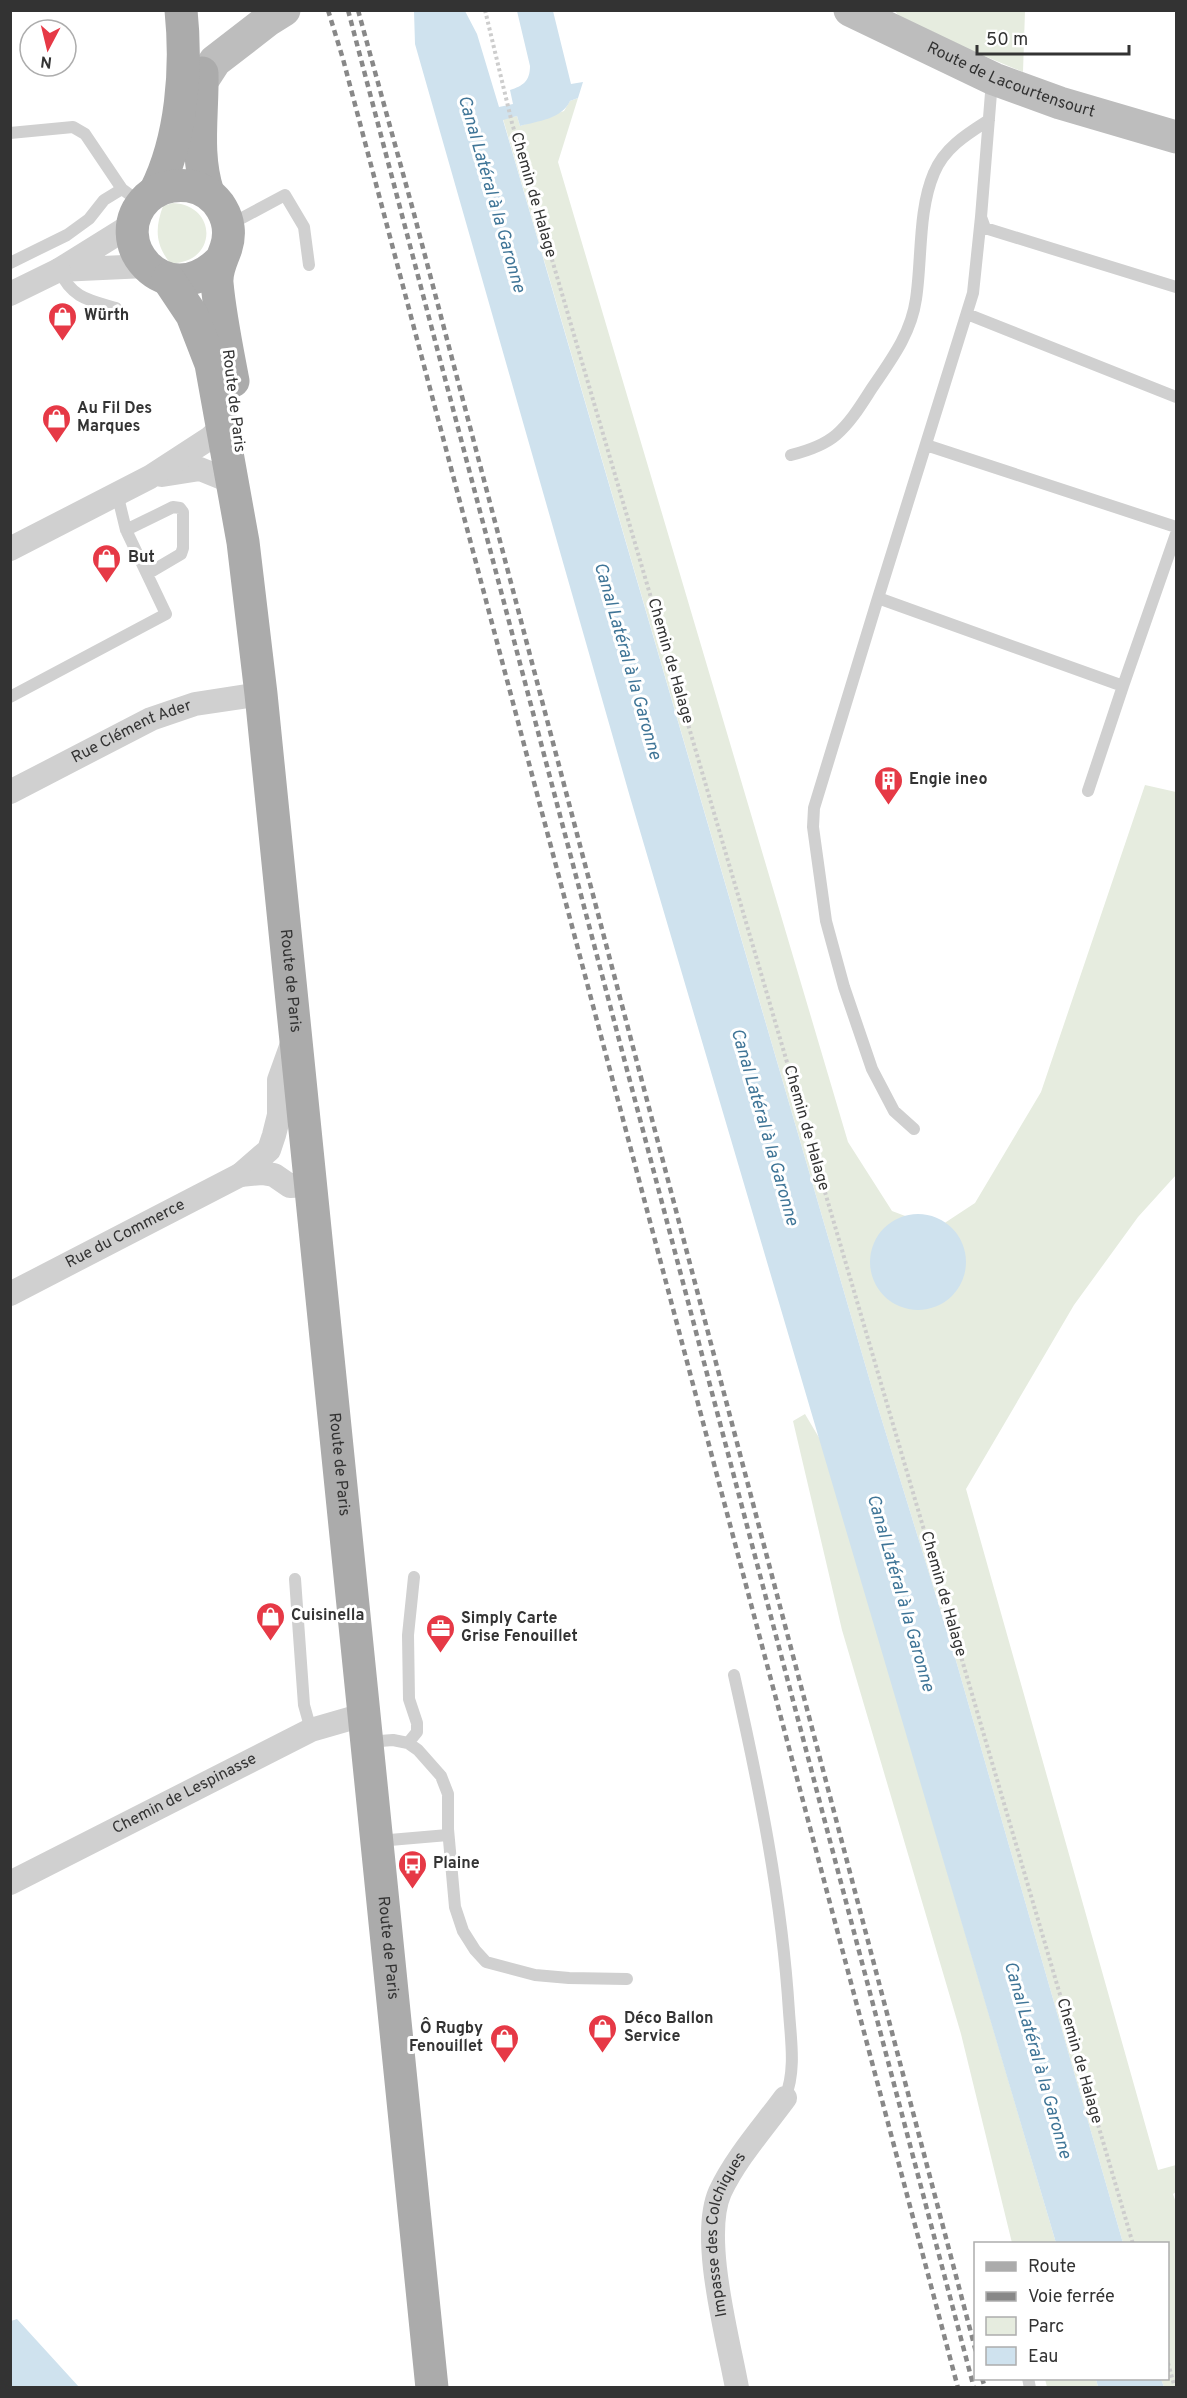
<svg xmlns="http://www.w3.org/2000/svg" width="1187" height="2398" viewBox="0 0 1187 2398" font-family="Overpass,sans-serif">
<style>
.green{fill:#e6ecdf}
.water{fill:#cfe2ee}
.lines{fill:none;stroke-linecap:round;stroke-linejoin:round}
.path{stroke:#cdcdcd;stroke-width:4;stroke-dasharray:3 3;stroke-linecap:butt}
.service{stroke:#d0d0d0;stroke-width:12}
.minor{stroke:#d0d0d0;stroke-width:24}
.secondary{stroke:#bdbdbd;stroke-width:33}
.primary{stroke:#ababab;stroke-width:33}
.rail{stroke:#888;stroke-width:4.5;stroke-dasharray:6 4.5;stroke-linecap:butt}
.labels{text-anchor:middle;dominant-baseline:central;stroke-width:6;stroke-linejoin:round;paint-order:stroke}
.street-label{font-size:16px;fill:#333;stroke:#fff}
.poi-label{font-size:16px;font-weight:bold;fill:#333;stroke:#fff;text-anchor:start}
.water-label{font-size:18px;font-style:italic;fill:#3f7597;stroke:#fff}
</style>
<rect width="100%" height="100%" fill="#fff"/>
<path class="green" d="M895,11H1025L1023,72L903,22Z
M578,98L558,162L848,1142L892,1211L937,1228L975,1203L1041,1092L1145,785L1176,792V1175L1138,1217L1074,1305L966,1489L1158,2170L1176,2165V2192L1173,2194L1176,2203V2387H1164L1161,2379L1168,2378V2244L1123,2243L957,1664L872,1388L503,119L517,116L520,126L564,111L570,101Z
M173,203C220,206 216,265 170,263C155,244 155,228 163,206Z
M805,1414L821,1441L1056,2243H1012L961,2034L842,1630L793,1421Z
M1045,2379H1096L1098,2387H1047Z"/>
<path class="water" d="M414,11H465L477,34L499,107L513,104L510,90C523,86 530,81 530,66L517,11H553L571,84L583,82L578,98L570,101C562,119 538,121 520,126L517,116L503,120L872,1388L957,1664L1123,2243H1056L630,797L415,44Z
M870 1262a48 48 0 1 1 96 0a48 48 0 1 1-96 0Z
M17,2319L79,2387H11V2321Z
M1096,2379H1161L1164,2387H1098Z"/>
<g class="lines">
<path class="path" d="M485,10L512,123L1133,2244
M1168,2363L1175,2388"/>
<path class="service" d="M994,80L991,93L981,217L985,228L1176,287
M10,133L73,127L85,134L122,189L141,203
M981,217L973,293L878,598L1123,686L1088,791
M229,225L285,195L304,227L309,265
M10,263L67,235L89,219L104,200L122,189
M59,270C72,298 88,300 116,308
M967,314L1176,397
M926,445L1176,527
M791,455C807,451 823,446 836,435C851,422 861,405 872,388C891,360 911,334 916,299C922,260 918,210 934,173C944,148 967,134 989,120
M126,530L173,507L180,508L183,512V548L181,554L147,574
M878,598L814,808L813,827L826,921L844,987L872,1069L894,1111L914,1129
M1123,686L1176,534
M10,697L166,614L126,530L117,493
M295,1579L304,1705L311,1730
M734,1675C759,1786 782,1899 789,2012C791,2041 796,2071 785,2098
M367,1742L393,1740L408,1743L418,1750L441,1776L448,1794V1829L455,1907L463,1931L475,1950L486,1962L535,1975L569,1978L627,1979
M408,1743L417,1732V1723L409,1699L408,1635L414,1577
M378,1841L448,1835
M1028,2378L1030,2388"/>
<g class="minor">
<path d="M133,224L59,270L146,266"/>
<path d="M10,294L59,270"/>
<path d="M162,475L200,469L232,482"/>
<path d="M10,549L150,477L210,438L223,426"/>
<path id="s1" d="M10,792L151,719L195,704L261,694"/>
<path d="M293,1041L279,1080V1115L274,1135L269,1150L240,1175L262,1173L274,1175L290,1186L309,1185"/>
<path id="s2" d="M10,1294L240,1175"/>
<path id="s3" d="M10,1883L311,1730L363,1715"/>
<path id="s4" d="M737,2388C728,2338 700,2237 720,2192C736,2158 763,2128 785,2098"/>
</g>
<g class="secondary">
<path id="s5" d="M850,10L994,79L1060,103L1176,137"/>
<path d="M202,81L215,61L268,20L284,10"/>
</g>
<g class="primary">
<path d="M202,73C203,113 195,154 208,193"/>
<path d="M155,192C182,139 187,68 181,10"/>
<path d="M220,261C166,315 103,241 147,198C158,188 174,184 189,186C218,191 235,221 226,248C222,260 216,270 217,283C220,316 227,349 233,381"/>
<path id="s6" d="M168,279L192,315L211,364L243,542L261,694L432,2388"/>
</g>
<path class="rail" d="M328,10L343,59L958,2388
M348,10L974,2388
M358,10L413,210L976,2352
M982,2378L985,2388"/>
</g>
<defs>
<symbol id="shop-pin" viewBox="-11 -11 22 30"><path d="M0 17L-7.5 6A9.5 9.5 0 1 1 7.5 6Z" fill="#e63946" stroke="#fff"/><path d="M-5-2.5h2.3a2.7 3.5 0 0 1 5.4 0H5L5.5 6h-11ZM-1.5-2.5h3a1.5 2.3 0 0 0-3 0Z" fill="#fff"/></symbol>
<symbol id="building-pin" viewBox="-11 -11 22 30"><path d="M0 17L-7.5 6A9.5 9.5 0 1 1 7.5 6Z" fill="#e63946" stroke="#fff"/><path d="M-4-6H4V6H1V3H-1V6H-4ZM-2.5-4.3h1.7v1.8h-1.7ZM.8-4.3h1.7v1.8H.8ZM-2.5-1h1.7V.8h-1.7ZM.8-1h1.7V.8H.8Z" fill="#fff"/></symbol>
<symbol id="office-pin" viewBox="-11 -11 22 30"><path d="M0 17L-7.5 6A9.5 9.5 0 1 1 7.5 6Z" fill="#e63946" stroke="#fff"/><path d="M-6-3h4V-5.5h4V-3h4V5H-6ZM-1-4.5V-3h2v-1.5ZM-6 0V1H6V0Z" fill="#fff"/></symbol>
<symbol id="bus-pin" viewBox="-11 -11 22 30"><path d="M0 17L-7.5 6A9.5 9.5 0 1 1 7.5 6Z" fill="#e63946" stroke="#fff"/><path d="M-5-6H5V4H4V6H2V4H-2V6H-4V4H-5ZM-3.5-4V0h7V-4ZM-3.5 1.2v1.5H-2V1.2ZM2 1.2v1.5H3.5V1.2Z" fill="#fff"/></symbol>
</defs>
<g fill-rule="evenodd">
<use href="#shop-pin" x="46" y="300" width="33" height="45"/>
<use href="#shop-pin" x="40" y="402" width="33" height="45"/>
<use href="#shop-pin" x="90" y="542" width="33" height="45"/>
<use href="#building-pin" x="872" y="764" width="33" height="45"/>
<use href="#shop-pin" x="254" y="1600" width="33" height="45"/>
<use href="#office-pin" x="424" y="1612" width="33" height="45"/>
<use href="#bus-pin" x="396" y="1848" width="33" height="45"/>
<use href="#shop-pin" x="586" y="2012" width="33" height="45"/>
<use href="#shop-pin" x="488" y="2022" width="33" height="45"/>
</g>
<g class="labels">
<g class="street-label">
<text stroke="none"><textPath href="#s5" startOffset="176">Route de Lacourtensourt</textPath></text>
<text transform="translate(533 195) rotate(74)">Chemin de Halage</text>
<text transform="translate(233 401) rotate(83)">Route de Paris</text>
<text transform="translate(670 661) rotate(74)">Chemin de Halage</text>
<text stroke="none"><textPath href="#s1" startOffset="136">Rue Clément Ader</textPath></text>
<text stroke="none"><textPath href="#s6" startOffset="718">Route de Paris</textPath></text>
<text transform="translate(806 1128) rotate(74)">Chemin de Halage</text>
<text stroke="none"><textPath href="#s2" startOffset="130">Rue du Commerce</textPath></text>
<text stroke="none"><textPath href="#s6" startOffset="1204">Route de Paris</textPath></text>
<text transform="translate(943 1594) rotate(74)">Chemin de Halage</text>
<text stroke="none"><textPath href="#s3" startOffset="196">Chemin de Lespinasse</textPath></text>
<text stroke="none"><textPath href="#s6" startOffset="1690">Route de Paris</textPath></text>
<text transform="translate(1079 2061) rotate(74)">Chemin de Halage</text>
<text stroke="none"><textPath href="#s4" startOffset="158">Impasse des Colchiques</textPath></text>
</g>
<g class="poi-label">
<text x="84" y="316">Würth</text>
<text x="77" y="409">Au Fil Des<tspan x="77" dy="18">Marques</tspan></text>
<text x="128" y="558">But</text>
<text x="909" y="780">Engie ineo</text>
<text x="291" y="1616">Cuisinella</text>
<text x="461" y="1619">Simply Carte<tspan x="461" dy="18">Grise Fenouillet</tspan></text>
<text x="433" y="1864">Plaine</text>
<text x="624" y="2019">Déco Ballon<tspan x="624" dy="18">Service</tspan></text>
<text x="483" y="2029" text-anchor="end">Ô Rugby<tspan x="483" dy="18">Fenouillet</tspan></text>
</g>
<g class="water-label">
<text transform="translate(491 194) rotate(74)">Canal Latéral à la Garonne</text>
<text transform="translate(627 661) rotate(74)">Canal Latéral à la Garonne</text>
<text transform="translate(764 1127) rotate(74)">Canal Latéral à la Garonne</text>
<text transform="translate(900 1593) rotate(74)">Canal Latéral à la Garonne</text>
<text transform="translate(1037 2060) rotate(74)">Canal Latéral à la Garonne</text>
</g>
</g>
<rect width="1187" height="2398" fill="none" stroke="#333333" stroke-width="24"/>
<rect x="974" y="2242" width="195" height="138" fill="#ffffff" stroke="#adadad" stroke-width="1.5"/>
<rect x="986" y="2262" width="30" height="9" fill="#ababab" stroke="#adadad" stroke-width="1.5"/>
<text x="1028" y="2272" font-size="18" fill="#333333">Route</text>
<rect x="986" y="2292" width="30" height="9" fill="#888888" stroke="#adadad" stroke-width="1.5"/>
<text x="1028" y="2302" font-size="18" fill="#333333">Voie ferrée</text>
<rect x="986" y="2317" width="30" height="18" fill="#e6ecdf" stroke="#adadad" stroke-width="1.5"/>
<text x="1028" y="2332" font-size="18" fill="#333333">Parc</text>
<rect x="986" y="2347" width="30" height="18" fill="#cfe2ee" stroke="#adadad" stroke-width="1.5"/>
<text x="1028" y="2362" font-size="18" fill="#333333">Eau</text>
<g transform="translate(48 48) rotate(187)"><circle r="28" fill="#ffffff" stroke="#adadad" stroke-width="1.5"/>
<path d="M0-4.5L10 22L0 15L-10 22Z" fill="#e63946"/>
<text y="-9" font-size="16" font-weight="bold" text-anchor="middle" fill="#333333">N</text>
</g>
<path d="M977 45v9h152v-9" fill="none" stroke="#333333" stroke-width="3"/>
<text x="986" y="45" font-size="18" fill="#333333" stroke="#ffffff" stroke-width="4.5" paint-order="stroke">50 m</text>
</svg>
